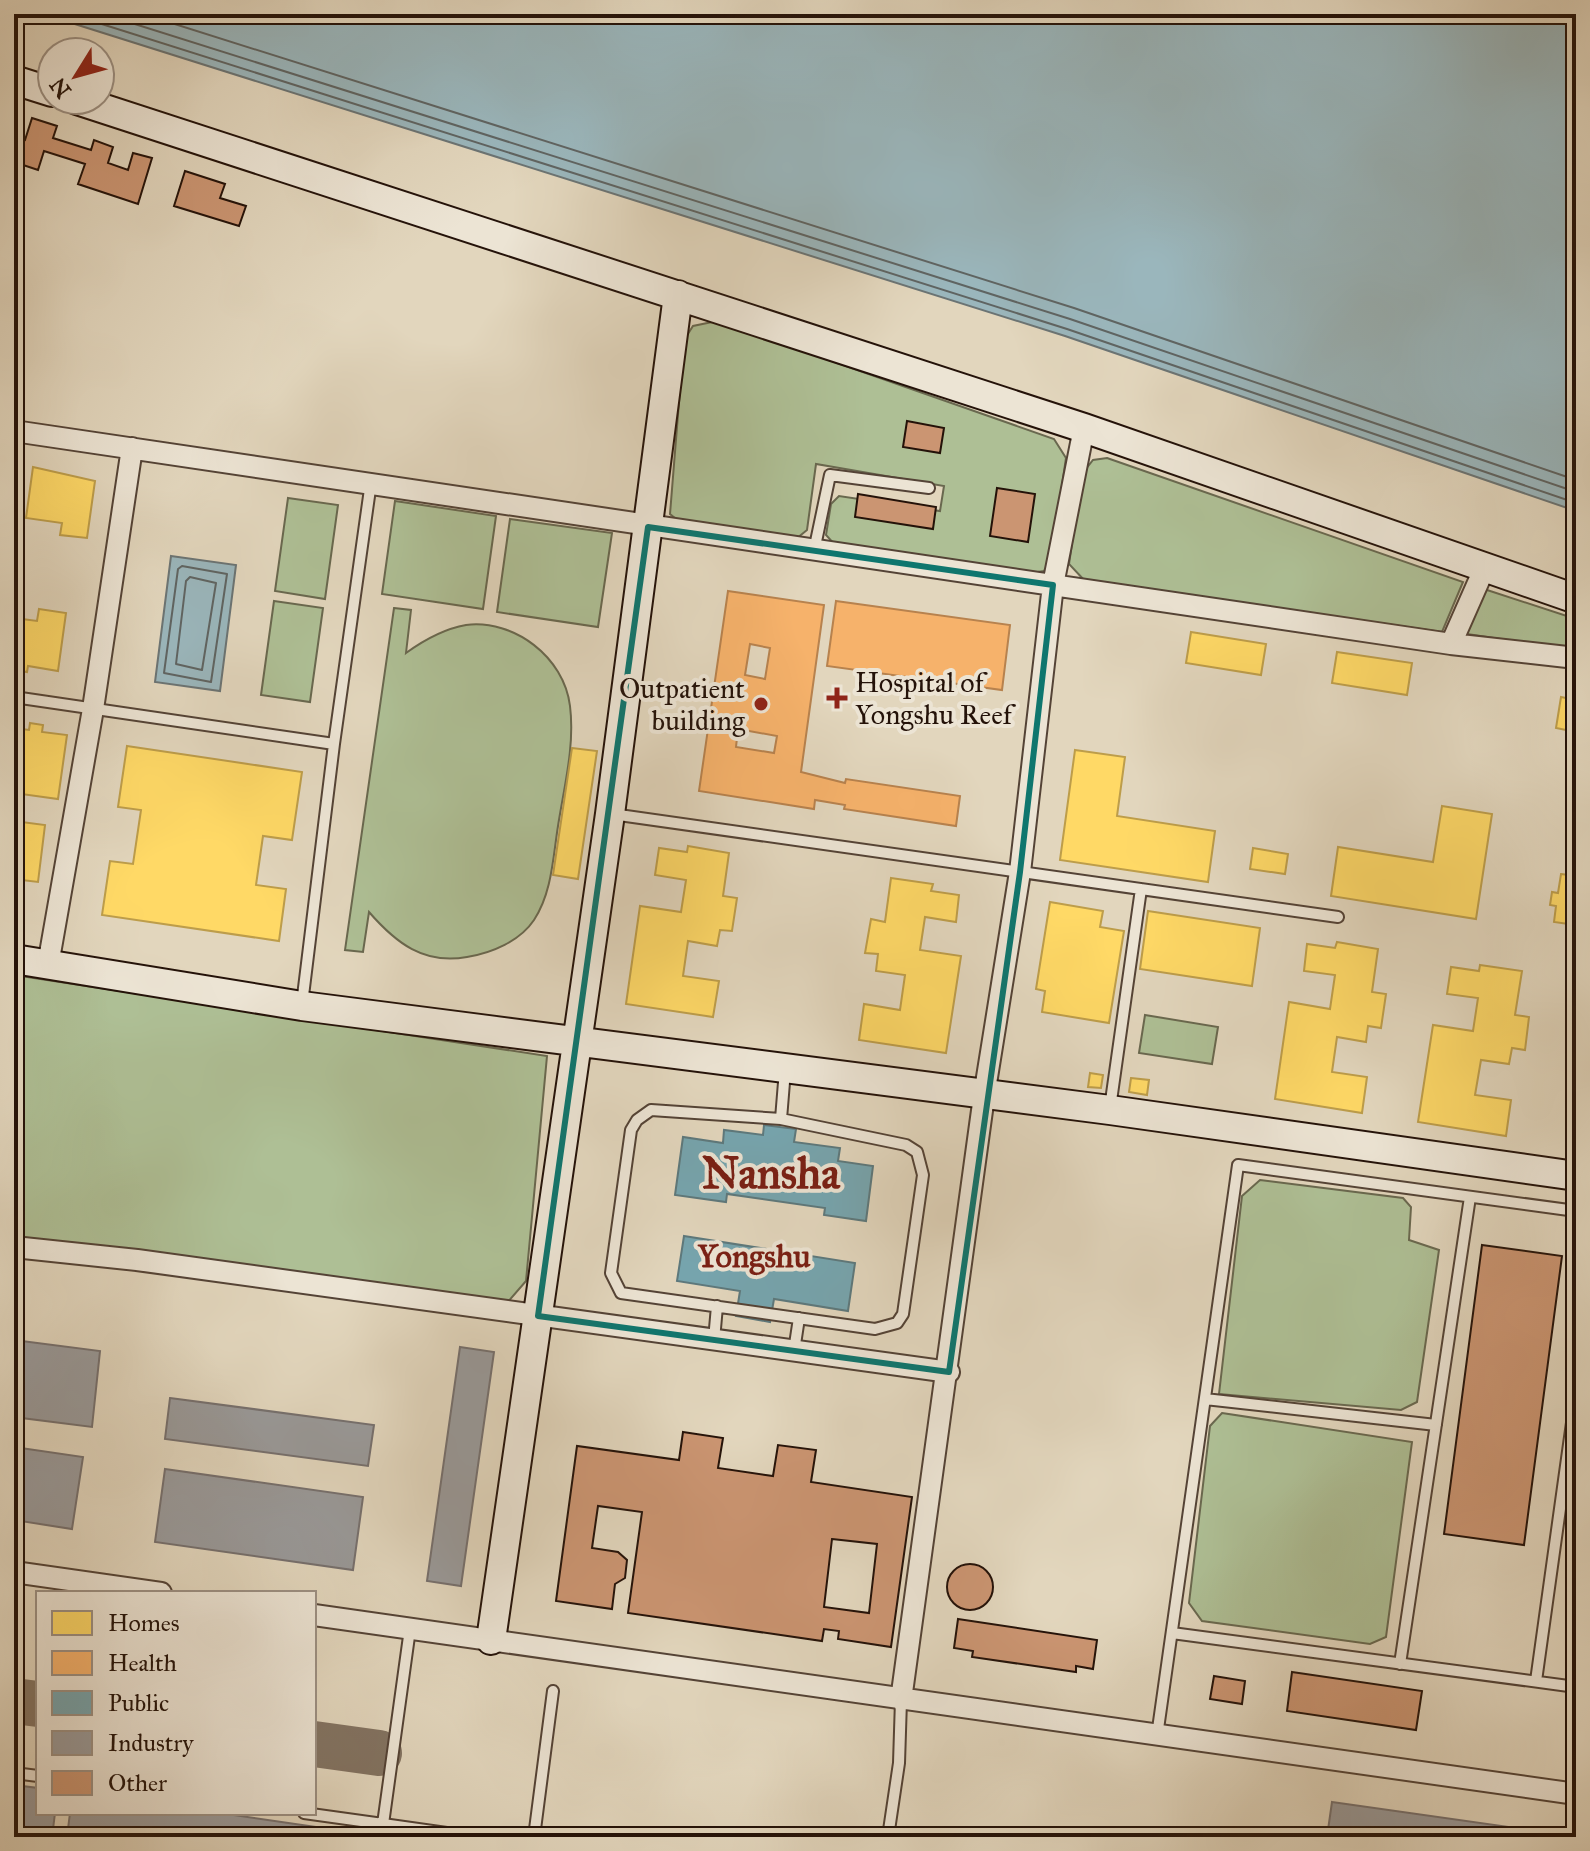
<svg xmlns="http://www.w3.org/2000/svg" width="1590" height="1851" viewBox="0 0 1590 1851" font-family="'IM FELL Great Primer',serif">
<style>
.green{fill:#aebf95;stroke:#69684f;stroke-width:2}
.water{fill:#9ab6bc;stroke:#6b7474;stroke-width:2}
.homes{fill:#ffd966;stroke:#bd9d4a;stroke-width:2}
.health{fill:#f6b26b;stroke:#b7824e;stroke-width:2;fill-rule:evenodd}
.public{fill:#76a5af;stroke:#5d797d;stroke-width:2}
.industry{fill:#999;stroke:#76706e;stroke-width:2}
.lines{fill:none;stroke-linecap:round;stroke-linejoin:round}
.shore{stroke:#5f6462;stroke-width:2}
.taxiway{stroke:#837463;stroke-width:46}
.building{fill:#cb9572;stroke:#241209;stroke-width:2;fill-rule:evenodd}
.lane-casing{stroke:#544336;stroke-width:14}
.street-casing{stroke:#544336;stroke-width:24}
.secondary-casing{stroke:#241209;stroke-width:32}
.lane{stroke:#ece4d4;stroke-width:10}
.street{stroke:#ece4d4;stroke-width:20}
.secondary{stroke:#ece4d4;stroke-width:28}
.marked{fill:none;stroke:#0f766e;stroke-width:6;stroke-linejoin:round}
.poi-dot{fill:#8f2418;stroke:#ece4d4;stroke-width:3}
.labels{text-anchor:middle;dominant-baseline:central;stroke-width:8;stroke-linejoin:round;paint-order:stroke}
.poi-label{font-size:28px;fill:#241209;stroke:#ece4d4;text-anchor:start}
.quarter-label{font-size:32px;font-weight:bold;fill:#7a1f14;stroke:#ece4d4}
.town-label{font-size:44px;font-weight:bold;fill:#7a1f14;stroke:#ece4d4}
</style>
<rect width="100%" height="100%" fill="#e2d6bd"/>
<filter id="stains"><feTurbulence type="fractalNoise" baseFrequency=".0025" numOctaves="4"/><feColorMatrix values="0 0 0 0 .2 0 0 0 0 .09 0 0 0 0 .02 0 0 0 .5 -.17"/></filter>
<radialGradient id="worn" r=".72"><stop offset=".6" stop-color="#630" stop-opacity="0"/><stop offset="1" stop-color="#630" stop-opacity=".3"/></radialGradient>
<path class="green" d="M717,321L1054,439L1066,458L1051,560L1044,571L1031,573L836,546L826,535L831,504L839,496L940,511L944,486L816,464L807,530L796,539L681,523L670,514L684,340L693,326Z
M1107,458L1463,582L1442,632L1085,581L1069,564L1082,474L1093,460Z
M288,498L338,505L325,599L275,591Z
M395,501L496,516L483,609L382,594Z
M510,519L612,533L598,627L497,612Z
M1484,589L1576,619V650L1467,634Z
M274,601L323,608L310,702L261,695Z
M394,608L411,610L406,653C424,640 443,629 466,625C514,619 564,657 570,706C575,746 564,787 558,826C553,857 552,893 534,920C520,941 492,953 467,957C424,965 396,943 369,912L363,952L345,950Z
M14,975L547,1056L526,1281L506,1304L14,1237Z
M1145,1015L1218,1027L1212,1064L1139,1053Z
M1260,1180L1403,1198L1411,1207L1409,1240L1439,1250L1417,1402L1401,1410L1219,1394L1242,1196Z
M1222,1413L1412,1442L1386,1637L1370,1644L1202,1621L1189,1603L1210,1426Z"/>
<path class="water" d="M43,14H1576V511L1065,336Z
M171,556L236,565L220,691L155,682Z"/>
<path class="homes" d="M33,467L95,481L87,538L60,535L62,523L26,518Z
M39,609L66,613L58,671L28,666L27,672L14,670V618L37,621Z
M1191,632L1266,644L1261,675L1186,663Z
M1337,652L1412,663L1407,695L1332,683Z
M1561,697L1576,700V732L1556,728Z
M30,723L43,725L42,732L67,735L58,799L14,793V728L29,730Z
M127,746L302,772L292,840L263,836L256,885L286,889L279,941L102,915L110,861L133,864L141,810L118,807Z
M572,748L597,751L578,879L553,875Z
M1075,750L1125,757L1117,816L1215,831L1208,882L1060,860Z
M1442,806L1492,814L1476,919L1331,896L1338,847L1433,862Z
M14,821L45,825L38,882L14,879Z
M688,846L729,853L723,896L737,898L732,931L720,930L717,946L688,941L683,976L719,981L713,1017L626,1004L640,906L681,912L686,880L655,875L659,848L687,852Z
M1253,848L1288,854L1285,874L1250,869Z
M1561,874L1576,876V925L1554,922L1556,906L1550,905L1552,892L1558,893Z
M891,878L933,884L931,891L959,895L956,922L925,917L920,950L961,956L946,1053L859,1040L864,1004L900,1010L905,975L876,971L878,954L865,953L871,919L885,922Z
M1050,902L1103,911L1100,927L1124,931L1109,1023L1042,1012L1045,991L1036,989Z
M1148,911L1260,928L1252,986L1140,969Z
M1337,942L1378,949L1372,992L1386,994L1381,1028L1368,1026L1366,1042L1337,1037L1332,1072L1367,1077L1362,1113L1275,1099L1289,1002L1330,1009L1335,975L1304,971L1307,944L1335,948Z
M1480,965L1522,971L1515,1015L1529,1017L1525,1050L1512,1048L1509,1064L1481,1060L1475,1095L1511,1100L1506,1136L1418,1122L1433,1025L1473,1031L1478,998L1447,994L1451,967L1479,971Z
M1090,1073L1103,1075L1101,1088L1088,1087Z
M1131,1078L1149,1080L1147,1095L1129,1092Z"/>
<path class="health" d="M728,591L824,605L801,772L845,783L846,779L960,796L956,826L844,809L845,805L815,800L814,809L699,791ZM750,644L770,648L765,679L745,675ZM738,729L777,736L774,753L736,747Z
M836,601L1010,625L1002,690L827,666Z"/>
<path class="public" d="M764,1125L796,1129L794,1142L840,1148L838,1161L873,1166L866,1221L824,1215L825,1208L727,1194L726,1202L675,1195L683,1137L723,1143L724,1130L763,1135Z
M684,1236L855,1263L848,1311L774,1299L770,1322L736,1316L740,1291L677,1281Z"/>
<path class="industry" d="M14,1340L100,1351L92,1427L14,1417Z
M460,1347L494,1352L461,1586L427,1581Z
M170,1398L374,1425L368,1466L165,1439Z
M14,1447L83,1457L72,1529L14,1520Z
M165,1469L363,1497L353,1570L155,1542Z
M14,1785L38,1788V1813H55L52,1837H14Z
M1332,1802L1509,1827L1507,1837H1327Z
M70,1813H220L371,1835L67,1837Z"/>
<g class="lines">
<path class="shore" d="M70,14L1067,329L1576,503
M103,14L1070,319L1576,492
M143,14L1074,308L1576,480
M182,566L227,574L211,682L164,673L178,569Z
M190,577L216,583L202,670L176,664L186,581Z"/>
<path class="taxiway" d="M14,1701L38,1704
M314,1744L379,1753"/>
</g>
<path class="building" d="M32,118L57,126L53,138L91,150L94,140L113,147L108,163L128,170L133,153L152,158L138,204L78,184L85,164L44,151L38,170L14,162V136L25,140Z
M185,171L225,184L220,198L246,206L239,226L174,206Z
M907,421L944,428L940,453L903,447Z
M997,488L1035,494L1028,542L990,536Z
M858,494L936,507L933,529L855,517Z
M1482,1245L1562,1256L1524,1545L1444,1534Z
M683,1432L723,1438L718,1468L773,1476L778,1445L816,1450L811,1482L912,1497L891,1647L838,1639L839,1631L824,1629L822,1641L628,1613L642,1512L598,1506L592,1548L618,1552L627,1560L625,1578L615,1584L612,1609L556,1601L577,1446L679,1460ZM832,1539L877,1544L869,1613L824,1607Z
M947 1587a23 23 0 1 1 46 0a23 23 0 1 1-46 0Z
M958,1619L1097,1640L1093,1669L1076,1666V1672L972,1657L973,1651L954,1648Z
M1292,1672L1422,1691L1416,1730L1287,1711Z
M1214,1676L1245,1681L1242,1704L1210,1699Z"/>
<g class="lines">
<defs>
<path id="lane" d="M814,551L830,475L929,488
M14,697L334,744
M612,814L1338,917
M302,1004L334,744L371,482
M1110,1108L1141,889
M651,1110L781,1119L906,1145L917,1152L923,1175L903,1314L897,1323L875,1329L621,1293L611,1273L631,1130L637,1120Z
M781,1119L785,1070
M714,1340L717,1306
M794,1351L799,1318
M1205,1399L1436,1425
M410,1629L383,1824L475,1837
M1172,1633L1576,1687
M1400,1664L1470,1197
M1536,1681L1576,1394
M1157,1736L1238,1165L1576,1211
M14,1773L38,1776
M304,1813L383,1824
M534,1837L553,1691
M888,1837L899,1763L901,1700"/>
<path id="street" d="M14,431L1451,644L1576,658
M1451,644L1485,567
M48,965L93,709L132,448
M14,1247L137,1260L949,1372
M14,1572L161,1593
M314,1615L1576,1794
M901,1700L984,1096L1020,872L1053,585L1084,428"/>
<path id="secondary" d="M14,80L52,92
M77,100L1084,428L1576,599
M14,959L302,1006L1110,1110L1576,1176
M491,1640L610,814L678,295"/>
</defs>
<use href="#lane" class="lane-casing"/>
<use href="#street" class="street-casing"/>
<use href="#secondary" class="secondary-casing"/>
<use href="#lane" class="lane"/>
<use href="#street" class="street"/>
<use href="#secondary" class="secondary"/>
</g>
<path class="marked" d="M648,527L1053,585L1020,872L949,1372L538,1316Z"/>
<g class="poi-dot">
<path d="M833 686h8v8h8v8h-8v8h-8v-8h-8v-8h8z"/>
<circle cx="761" cy="704" r="8"/>
</g>
<g class="labels">
<g class="poi-label">
<text x="855" y="682">Hospital of<tspan x="855" dy="32">Yongshu Reef</tspan></text>
<text x="745" y="688" text-anchor="end">Outpatient<tspan x="745" dy="32">building</tspan></text>
</g>
<g class="quarter-label">
<text x="754" y="1256">Yongshu</text>
</g>
<g class="town-label">
<text x="771" y="1173">Nansha</text>
</g>
</g>
<rect width="1590" height="1851" fill="none" stroke="#e2d6bd" stroke-width="48"/>
<rect x="16" y="16" width="1558" height="1819" fill="none" stroke="#241209" stroke-width="4"/>
<rect x="24" y="24" width="1542" height="1803" fill="none" stroke="#241209" stroke-width="2"/>
<rect x="36" y="1591" width="280" height="224" fill="#ece4d4" stroke="#9c9083" stroke-width="2"/>
<rect x="52" y="1611" width="40" height="24" fill="#ffd966" stroke="#9c9083" stroke-width="2"/>
<text x="108" y="1631" font-size="24" fill="#241209">Homes</text>
<rect x="52" y="1651" width="40" height="24" fill="#f6b26b" stroke="#9c9083" stroke-width="2"/>
<text x="108" y="1671" font-size="24" fill="#241209">Health</text>
<rect x="52" y="1691" width="40" height="24" fill="#76a5af" stroke="#9c9083" stroke-width="2"/>
<text x="108" y="1711" font-size="24" fill="#241209">Public</text>
<rect x="52" y="1731" width="40" height="24" fill="#999999" stroke="#9c9083" stroke-width="2"/>
<text x="108" y="1751" font-size="24" fill="#241209">Industry</text>
<rect x="52" y="1771" width="40" height="24" fill="#cb9572" stroke="#9c9083" stroke-width="2"/>
<text x="108" y="1791" font-size="24" fill="#241209">Other</text>
<g transform="translate(76 76) rotate(233)"><circle r="38" fill="#ece4d4" stroke="#9c9083" stroke-width="2"/>
<path d="M0-6L14 30L0 20L-14 30Z" fill="#8f2418"/>
<text y="-12" font-size="22" font-weight="bold" text-anchor="middle" fill="#241209">N</text>
</g>
<rect width="100%" height="100%" filter="url(#stains)"/>
<rect width="100%" height="100%" fill="url(#worn)"/>
</svg>
